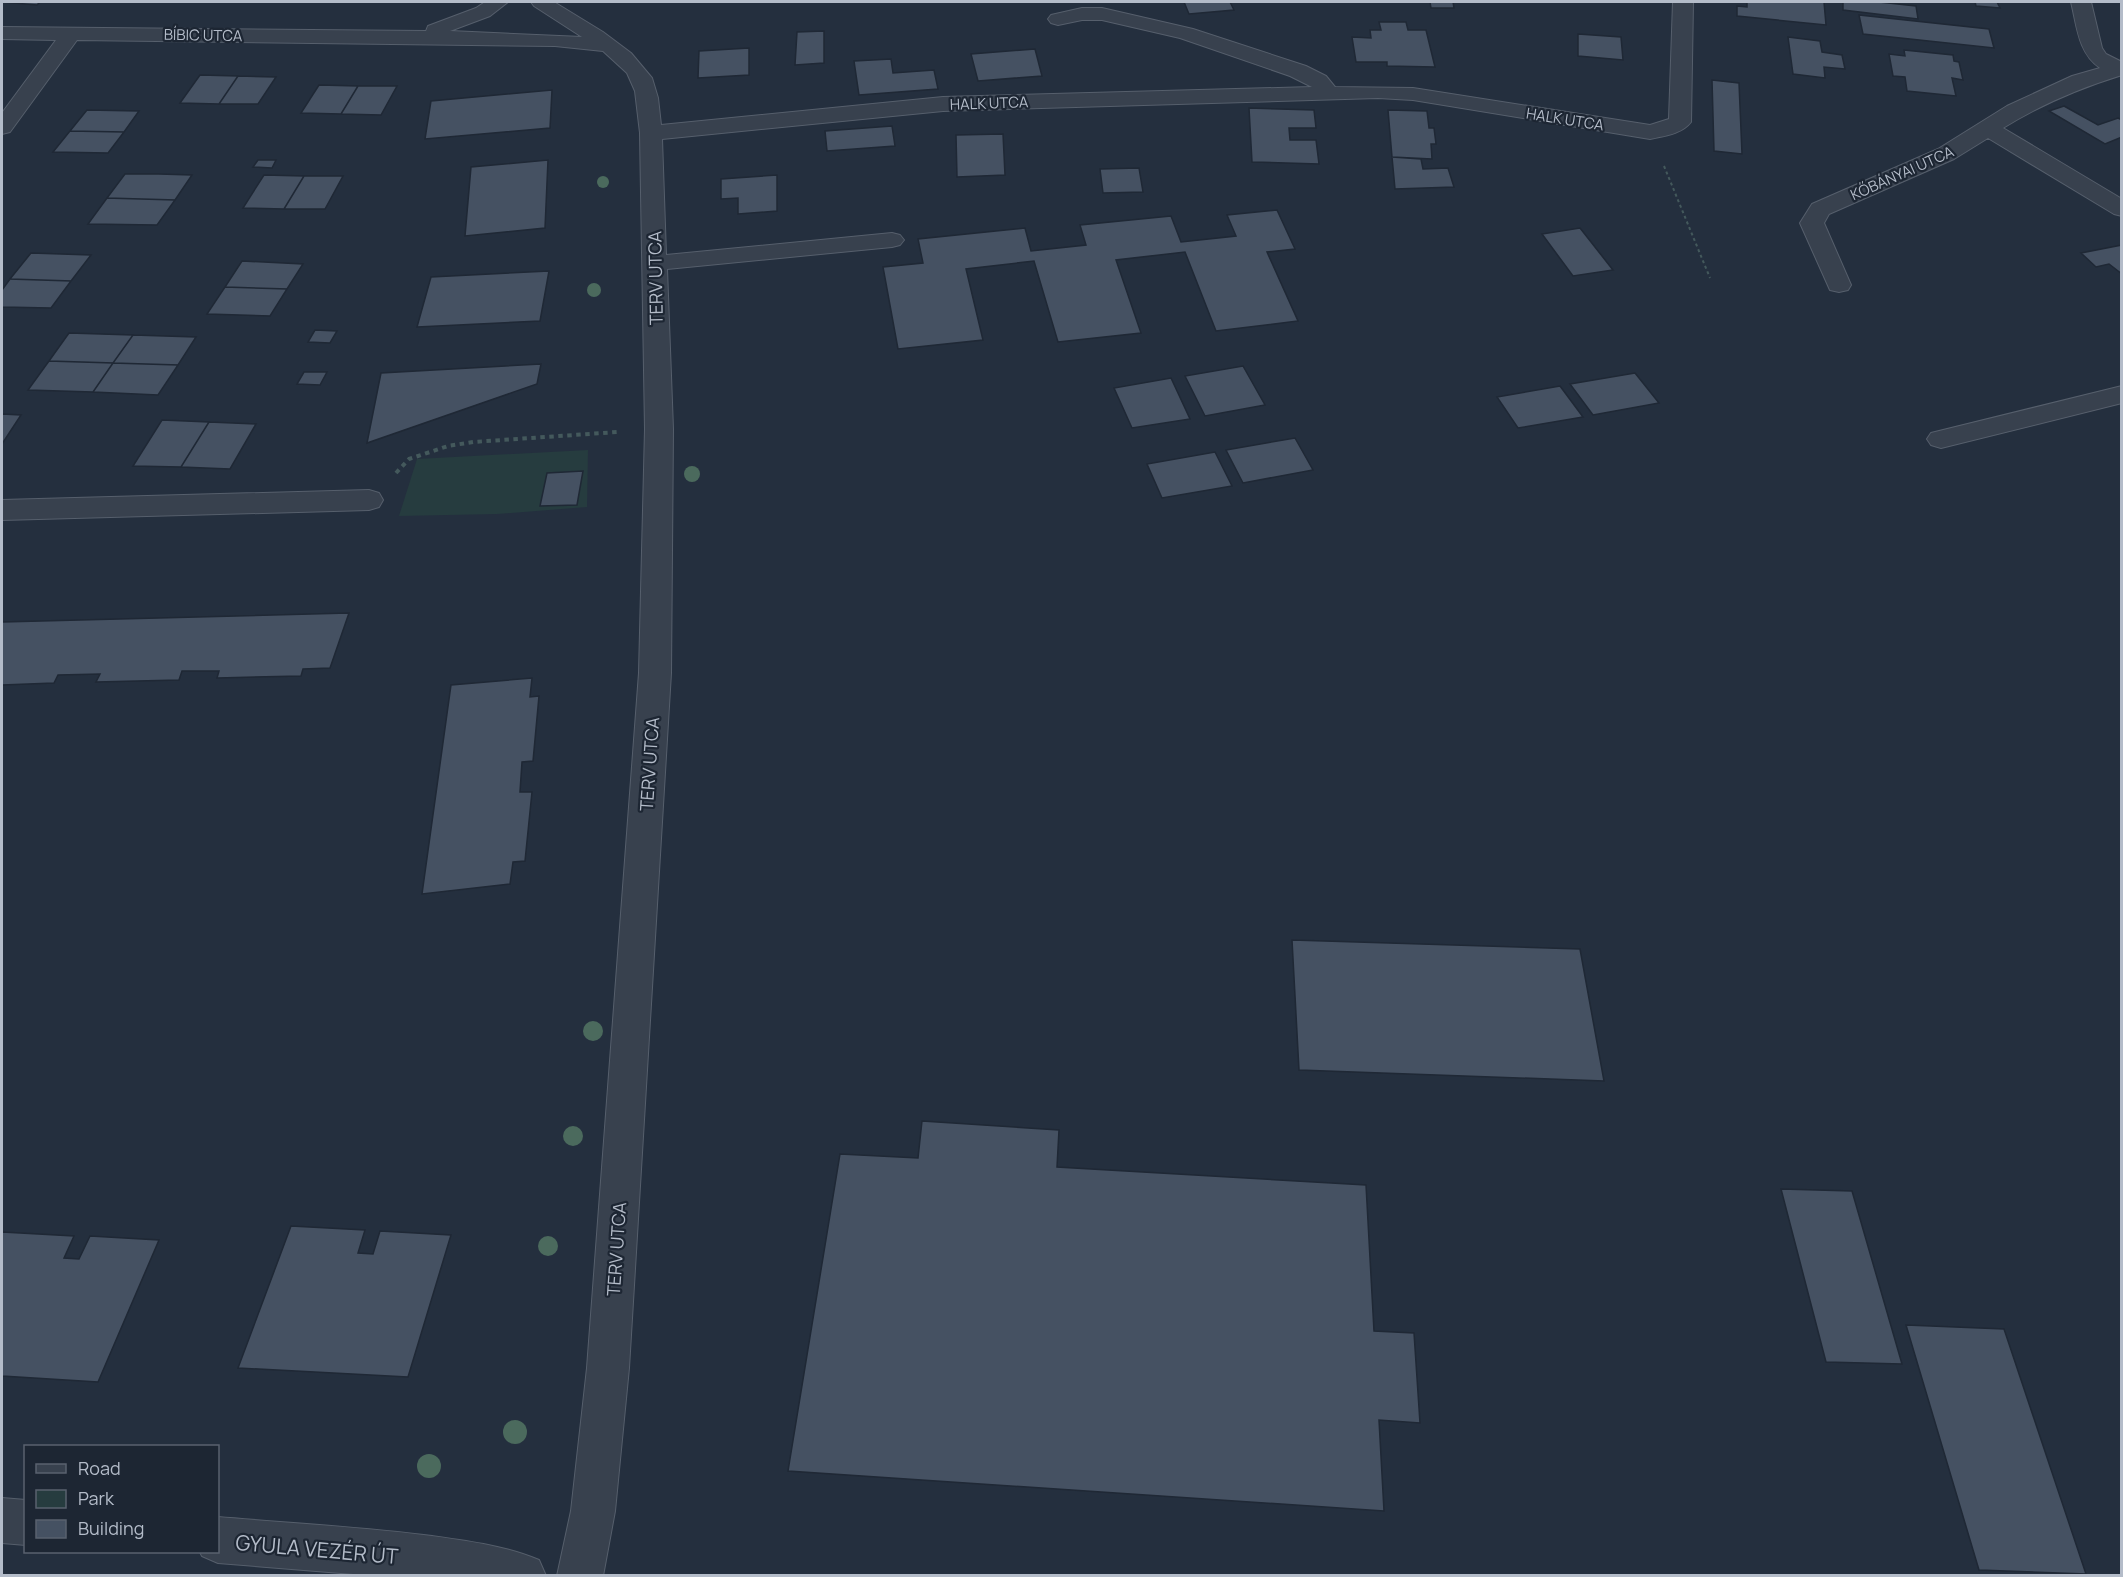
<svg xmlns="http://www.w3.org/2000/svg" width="2123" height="1577" viewBox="0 0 2123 1577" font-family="Manrope,sans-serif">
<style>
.green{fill:#263c3f}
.building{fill:#455162;stroke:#1f2835;stroke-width:1.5}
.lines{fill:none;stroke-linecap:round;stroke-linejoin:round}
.minor-casing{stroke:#565f6c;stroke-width:2}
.path-far1{stroke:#44595c;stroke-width:2;stroke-dasharray:3 3;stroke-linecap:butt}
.path{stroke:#44595c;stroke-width:4;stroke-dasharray:4.5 4.5;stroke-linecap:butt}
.minor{fill:#38414e;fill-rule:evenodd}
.tree{fill:#4b6a5d}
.labels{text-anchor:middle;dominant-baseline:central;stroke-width:4.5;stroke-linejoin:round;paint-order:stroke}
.far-street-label{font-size:15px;fill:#b4bcc9;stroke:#1d2633}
.street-label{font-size:18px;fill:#b4bcc9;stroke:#1d2633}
.near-street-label{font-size:21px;fill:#b4bcc9;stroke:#1d2633}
</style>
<rect width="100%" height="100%" fill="#242f3e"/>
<path class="green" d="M588,450L587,507L497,514L399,516L417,459Z"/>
<path class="building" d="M2,2H40L37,5Z
M1184,2H1230L1234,10L1189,14Z
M1430,2H1453L1454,8H1431Z
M1747,2H1824L1826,25L1737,16V6L1747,7Z
M1843,2H1879L1916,6L1918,19L1843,10Z
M1975,2H1997L2000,8L1976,6Z
M1859,15L1989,29L1994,48L1863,34Z
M1379,22H1406L1408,30H1426L1435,67L1387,66V62H1356L1352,37L1371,38L1370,30H1381Z
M824,31V63L795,65L797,32Z
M1578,34L1621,37L1623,60L1578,56Z
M1788,37L1820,41L1822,52L1842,55L1845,69L1824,67L1825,78L1793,74Z
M749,48V75L698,78L699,51Z
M1035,49L1042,76L978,81L971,54Z
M1904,50L1953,55L1954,61L1959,62L1963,80L1952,78L1956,96L1907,91L1905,77L1893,76L1889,54L1905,56Z
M891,59L893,73L934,70L938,89L859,95L854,61Z
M200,75L238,76L219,104L180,103Z
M238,76L276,77L258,104H219Z
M1712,80L1739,83L1742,154L1714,151Z
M319,85L358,86L341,114L301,113Z
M358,86H397L381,115L341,114Z
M552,90L550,128L425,139L431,101Z
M2064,106L2098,125L2118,118L2122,120V137L2105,144L2049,111Z
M1249,108L1314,110L1316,128H1289L1290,140H1316L1319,164L1252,162Z
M87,110L139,111L124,132L70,131Z
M1388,110L1427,111L1429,128H1434L1436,144H1431L1432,159L1392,157Z
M892,126L895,146L827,151L825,131Z
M70,131L124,132L108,153L53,152Z
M1003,134L1005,175L957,177L956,135Z
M1392,157L1421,159L1423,169L1448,168L1454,187L1395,189Z
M258,160H276L272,168L253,167Z
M548,160L545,228L465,236L471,167Z
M1139,168L1143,192L1103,193L1100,169Z
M125,174H159L192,175L175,200L107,198Z
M264,175L304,176L284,209L243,208Z
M777,175V211L738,214V198L721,199V179Z
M304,176H343L325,209H284Z
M107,198L175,200L157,225L88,224Z
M1277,210L1295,249L1267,252L1298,321L1216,331L1185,252L1116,260L1141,333L1058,342L1034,261L966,269L983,340L898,349L883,267L923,263L918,239L1025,228L1031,251L1086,245L1080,225L1171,216L1181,242L1236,236L1227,215Z
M1580,228L1613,270L1573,276L1542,234Z
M2122,245V274L2109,264L2096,267L2081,253Z
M31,253L91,255L71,281L10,279Z
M242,261L303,264L287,289L225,287Z
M549,271L540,321L417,327L431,277Z
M10,279L71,281L51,308L2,307V290Z
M225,287L287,289L270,316L207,314Z
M315,330L337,331L330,343L308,342Z
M69,333L133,335L113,363L49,361Z
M133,335L196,337L178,365L113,363Z
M49,361L113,363L93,392L28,390Z
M113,363L178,365L158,395L93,392Z
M541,364L537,384L367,443L381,373Z
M1243,366L1265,405L1205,416L1185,376Z
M304,372H327L320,385L297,384Z
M1635,373L1659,403L1593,415L1570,384Z
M1171,378L1190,419L1132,428L1114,388Z
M1560,386L1583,417L1518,428L1497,397Z
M2,414L21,415L2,444Z
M162,420L209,422L181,467L133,466Z
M209,422L256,424L230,469L181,467Z
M1295,438L1313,470L1243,483L1226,450Z
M1215,452L1232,486L1162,498L1147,464Z
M583,471L577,505L540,506L547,473Z
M349,613L330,668L303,669L301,676L217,678L219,671H182L179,680L96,682L100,674L58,675L54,683L2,685V622Z
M532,678L530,697L539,696L533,761L522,762L520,792H532L525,861L513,862L510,884L422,894L451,685Z
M1292,940L1580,949L1604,1081L1299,1070Z
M922,1121L1059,1130L1057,1167L1366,1185L1374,1331L1414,1333L1420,1423L1379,1420L1384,1511L788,1471L840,1154L918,1158Z
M1781,1189L1852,1191L1902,1364L1826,1362Z
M291,1226L365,1230L358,1253L373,1254L380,1231L451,1235L408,1377L238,1368Z
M2,1232L74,1236L64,1258L79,1259L90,1236L159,1240L98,1382L2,1376Z
M1906,1325L2004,1329L2086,1574L1979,1570Z"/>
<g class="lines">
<defs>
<path id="minor" d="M485,2H508L490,16L450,31L582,37L534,6L531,2H554L603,32L631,53L652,78L658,98L661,125L943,97L1312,87L1290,76L1180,38L1102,20H1082L1058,25L1051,23L1048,19L1051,15L1082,8H1102L1193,29L1306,66L1326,76L1335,87L1413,88L1650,125L1669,119L1673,2H1693L1691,122C1682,134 1664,136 1650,139L1413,100L1378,98L943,111L662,139L666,255L892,233L900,235L904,240L900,245L892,247L667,269L673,429L671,673L629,1368L615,1511L603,1576H557L571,1511L587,1368L639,673L645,429L640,133L635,91L627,73L603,51L555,46L77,40L10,132L2,134V113L56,40L2,39V27L426,31L428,26L476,8Z
M2071,2H2091L2102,48L2106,54L2122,62V75C2080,88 2040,105 2003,128L2122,199V216L2114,214L1988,138L1954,159L1829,214L1824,223L1851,285L1848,290L1839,292L1830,290L1800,223L1812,204L1938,149L2007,106L2072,76L2100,68C2078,53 2077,26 2071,2Z
M2122,386V403L1941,448L1931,445L1927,439L1931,433Z
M369,490L379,493L383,500L379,507L369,510L2,520V500Z
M2,1498L26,1500V1545L2,1543Z
M218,1517C289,1523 361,1527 432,1536C468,1541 506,1546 539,1560L546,1576H378L218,1563L202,1556L200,1552H218Z"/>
</defs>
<use href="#minor" class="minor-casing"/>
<path class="path-far1" d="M1664,166L1710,278"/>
<path class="path" d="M396,473L409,459L448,446L473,442L617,432"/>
<use href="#minor" class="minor"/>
</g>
<g class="tree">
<circle cx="603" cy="182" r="6"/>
<circle cx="594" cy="290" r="7"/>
<circle cx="692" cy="474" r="8"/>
<circle cx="593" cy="1031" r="10"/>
<circle cx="573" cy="1136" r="10"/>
<circle cx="548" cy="1246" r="10"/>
<circle cx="515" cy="1432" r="12"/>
<circle cx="429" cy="1466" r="12"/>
</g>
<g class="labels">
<g class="far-street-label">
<text transform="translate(203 35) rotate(1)">BÍBIC UTCA</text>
<text transform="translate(989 103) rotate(-2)">HALK UTCA</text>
<text transform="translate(1565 119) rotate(9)">HALK UTCA</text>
<text transform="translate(1902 173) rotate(-24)">KŐBÁNYAI UTCA</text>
</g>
<g class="street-label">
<text transform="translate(655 278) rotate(-91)">TERV UTCA</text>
<text transform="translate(649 764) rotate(-86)">TERV UTCA</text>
<text transform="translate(616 1249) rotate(-86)">TERV UTCA</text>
</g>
<g class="near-street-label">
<text transform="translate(317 1549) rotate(5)">GYULA VEZÉR ÚT</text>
</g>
</g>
<rect width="2123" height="1577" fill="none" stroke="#b4bcc9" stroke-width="6"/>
<rect x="24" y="1445" width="195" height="108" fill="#1d2633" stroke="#59626f" stroke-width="1.5"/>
<rect x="36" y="1464" width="30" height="9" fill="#38414e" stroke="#59626f" stroke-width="1.5"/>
<text x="78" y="1475" font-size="18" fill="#b4bcc9">Road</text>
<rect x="36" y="1490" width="30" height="18" fill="#263c3f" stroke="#59626f" stroke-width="1.5"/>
<text x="78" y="1505" font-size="18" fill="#b4bcc9">Park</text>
<rect x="36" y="1520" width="30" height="18" fill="#455162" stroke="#59626f" stroke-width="1.5"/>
<text x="78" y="1535" font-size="18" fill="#b4bcc9">Building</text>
</svg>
